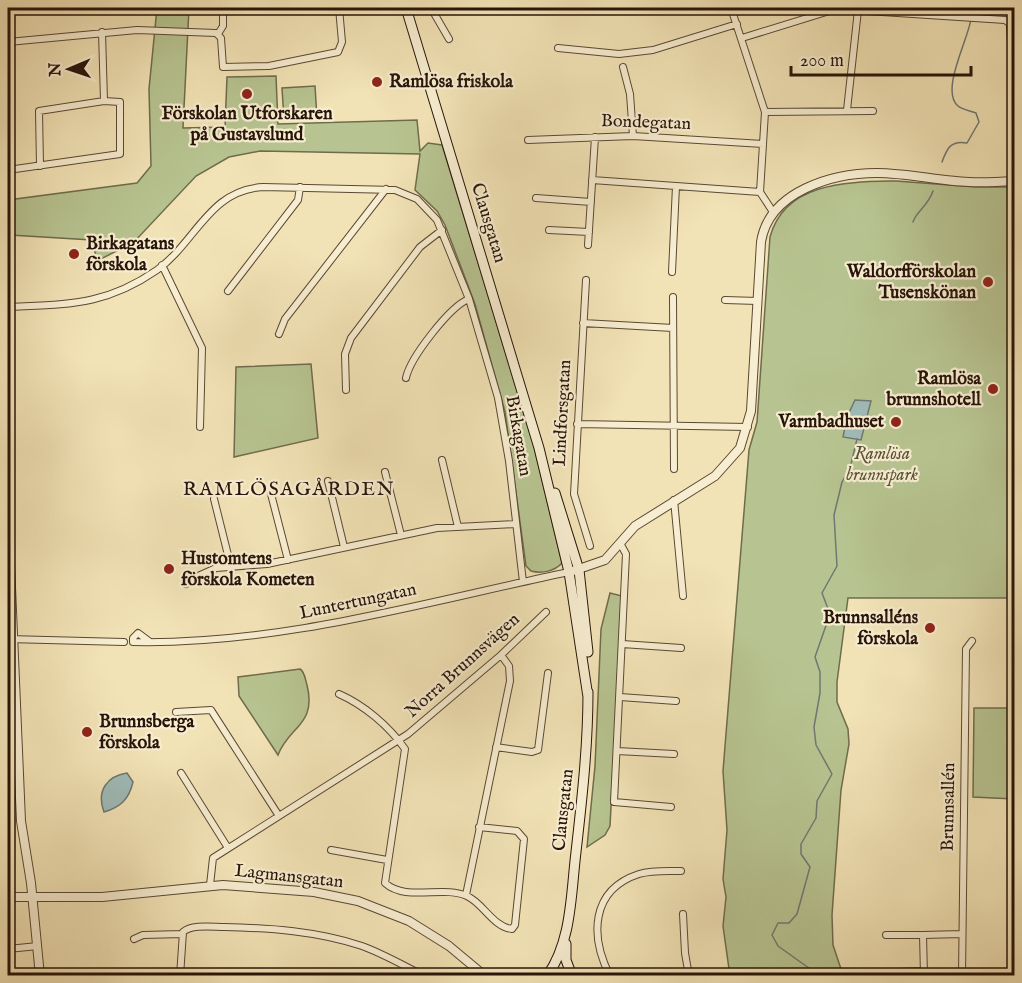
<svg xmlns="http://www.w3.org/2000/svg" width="1022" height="983" viewBox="0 0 1022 983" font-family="'IM FELL English',serif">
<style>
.green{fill:#b7c491;stroke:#6f6c4d;stroke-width:1.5}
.water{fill:#9fbbb8;stroke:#6f7872;stroke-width:1.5}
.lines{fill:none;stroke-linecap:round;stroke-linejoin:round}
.stream{stroke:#6f7872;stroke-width:1.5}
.minor-casing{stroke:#5a4834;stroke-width:8}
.tertiary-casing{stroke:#5a4834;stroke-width:10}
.secondary-casing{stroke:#271409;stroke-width:11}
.minor{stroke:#f7edd0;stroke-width:6}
.tertiary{stroke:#f7edd0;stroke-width:8}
.secondary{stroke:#f7edd0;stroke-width:9}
.poi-dot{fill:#8f2418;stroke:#f7edd0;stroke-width:2}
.labels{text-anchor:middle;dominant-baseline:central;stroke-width:4.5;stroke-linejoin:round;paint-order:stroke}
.poi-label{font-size:18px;font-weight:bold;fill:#271409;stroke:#f7edd0;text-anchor:start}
.street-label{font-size:18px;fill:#271409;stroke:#f7edd0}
.park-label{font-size:18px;font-style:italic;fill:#595239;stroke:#f7edd0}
.neighbourhood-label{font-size:20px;letter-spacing:1.5px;fill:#271409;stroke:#f7edd0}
</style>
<rect width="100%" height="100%" fill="#f2e3b6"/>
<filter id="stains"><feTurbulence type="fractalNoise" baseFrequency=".00333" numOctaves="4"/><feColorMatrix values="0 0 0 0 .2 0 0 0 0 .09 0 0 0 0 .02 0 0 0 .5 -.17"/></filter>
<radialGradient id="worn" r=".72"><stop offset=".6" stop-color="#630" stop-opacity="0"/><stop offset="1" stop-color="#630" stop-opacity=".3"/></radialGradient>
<path class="green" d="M157,8H189L183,128L225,127L227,77L276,76L278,124L417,120L420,151L428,143L442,145L532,438L562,563C555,571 542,574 531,571L526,566L505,412L475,304L445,225L437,211L415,190L420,154L260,151L229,157L196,176L134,242L97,261L92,240L10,235L8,200L137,183L151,166L149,89Z
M315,86L317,118L284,120L282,88Z
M896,181L976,187H1014V598H848L837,682V702L848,729L849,744L841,790L832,915L833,945L841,969L846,975L730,976L723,926L726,897L723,879L727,830L723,771L749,450L757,422L770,237C785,181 849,182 896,181Z
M311,364L318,438L234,457L236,367Z
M610,593L622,596L610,826L605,835L587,847L595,766L601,629Z
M300,669C305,672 305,679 307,685C317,725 289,726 278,755L239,696L238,677Z
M974,708H1014V799L973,797Z"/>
<path class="water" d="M855,400L871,401L861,440L843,437L847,417Z
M127,773L133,782C129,799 121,807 104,812C96,791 107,776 127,773Z"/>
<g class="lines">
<path class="stream" d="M972,15L975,8
M942,162C947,148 951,140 967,143L979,122L976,113C971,111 963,110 958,106C940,91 968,40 971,19
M913,222C916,212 928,206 933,191
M820,976L778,946L772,935L778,923H789L797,914L810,867L801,854V844L816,818L817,801L832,774L816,745L814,727L820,693V672L815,657L830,614L822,593L837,566L834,515L842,482L850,468L857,439"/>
<defs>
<path id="minor" d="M431,8L449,39
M731,8L765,112L760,192L773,212
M218,34L223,26V8
M742,38L836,9L1005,20L1010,24L1014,91
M8,42L137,30L216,33L221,38L223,67L269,66L338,52L342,42L339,8
M558,48L619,54L653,50L737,24
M623,67L630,94L633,136
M847,110L858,10
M765,112L873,111
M528,140L633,136L763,144
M40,166L39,111L104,101
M8,170L120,154V102L104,101L102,32
M592,180L760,192
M536,198L591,202
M549,230L589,232
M588,245L595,137
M162,265L202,348L200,427
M672,272L676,186
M586,280L574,494L590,546
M228,291L298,200L300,187
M673,297L674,469
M725,300L758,301
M8,307C68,304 105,306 157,270C196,242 209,190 263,187L395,190L417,199L437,220L469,299L498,398L509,461L523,582
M583,323L673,328
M279,334L285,319L386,189
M406,378C410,358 450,306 469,299
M346,390L345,354L351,338L420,247L442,230
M577,424L748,427
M442,460L458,527
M385,472L401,535
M328,481L344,547
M271,494L288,560
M214,499L231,567
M674,500L683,596
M620,543L626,554L614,802L671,807
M186,584L196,577L216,568L267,564L437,528L516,524
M8,639L124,642
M150,642L138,633L133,638V642C281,645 425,602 569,572
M622,644L681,648
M339,694C364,705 389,726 405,749L385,883C406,902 443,885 467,896C483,903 493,927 512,929L515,925L524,839L517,831L479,827
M620,697L676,701
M176,712L211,710L279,816
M496,747L532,752L538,750L548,673
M617,751L674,754
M181,773L228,848
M331,850L387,860
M210,885L213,858L408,734L501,655L546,612
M466,895L510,681L509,666L501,655
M683,914L685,953L689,976
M886,935H923
M134,939L143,935L183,934
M8,949L38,946
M180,976L183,932C192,924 213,927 224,927C270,928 317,931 362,946C384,954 404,966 425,976
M610,976C590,937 590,890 639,874C652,870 667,871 681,871
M856,976L864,973L924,971
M924,976L923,935L962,934
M962,976L966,649L972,641"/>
<path id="tertiary" d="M8,517L21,821L31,883L40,976
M573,571L605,560L635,526L715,476L740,448L751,411L761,242C769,191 833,173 877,173C908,173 938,181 969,182C984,183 999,182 1014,181
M8,897H102L223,885L314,892L358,901L409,921L449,946L485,976"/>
<path id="secondary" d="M406,8L539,448L569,572L588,697
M555,493L579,570L588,652
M566,944V960L572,976
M547,976C572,942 571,892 576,852C582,799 588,746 588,692"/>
</defs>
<use href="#minor" class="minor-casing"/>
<use href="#tertiary" class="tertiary-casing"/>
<use href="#secondary" class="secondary-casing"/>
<use href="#minor" class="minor"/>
<use href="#tertiary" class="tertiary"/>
<use href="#secondary" class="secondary"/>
</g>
<g class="poi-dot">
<circle cx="377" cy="82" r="6"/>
<circle cx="247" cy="94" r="6"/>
<circle cx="74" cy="254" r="6"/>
<circle cx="988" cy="282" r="6"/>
<circle cx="993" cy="389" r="6"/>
<circle cx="896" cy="422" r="6"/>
<circle cx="169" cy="569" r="6"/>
<circle cx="930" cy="628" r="6"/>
<circle cx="87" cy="732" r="6"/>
</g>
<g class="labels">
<g class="poi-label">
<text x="389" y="82">Ramlösa friskola</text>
<text x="247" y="114" text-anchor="middle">Förskolan Utforskaren<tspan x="247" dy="21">på Gustavslund</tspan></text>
<text x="86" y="244">Birkagatans<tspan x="86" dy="21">förskola</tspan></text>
<text x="976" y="272" text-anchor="end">Waldorfförskolan<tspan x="976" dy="21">Tusenskönan</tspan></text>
<text x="981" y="379" text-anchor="end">Ramlösa<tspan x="981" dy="21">brunnshotell</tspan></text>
<text x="884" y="422" text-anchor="end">Varmbadhuset</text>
<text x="181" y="559">Hustomtens<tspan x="181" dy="21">förskola Kometen</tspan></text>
<text x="918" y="618" text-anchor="end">Brunnsalléns<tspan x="918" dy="21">förskola</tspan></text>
<text x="99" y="722">Brunnsberga<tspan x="99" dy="21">förskola</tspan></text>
</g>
<g class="street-label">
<text transform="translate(646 123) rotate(2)">Bondegatan</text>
<text transform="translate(488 223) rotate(73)">Clausgatan</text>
<text transform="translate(563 413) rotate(-87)">Lindforsgatan</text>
<text transform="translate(518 436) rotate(80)">Birkagatan</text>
<text transform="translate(358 602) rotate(-12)">Luntertungatan</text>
<text transform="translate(463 666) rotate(-42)">Norra Brunnsvägen</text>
<text transform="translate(949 807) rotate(-89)">Brunnsallén</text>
<text transform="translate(564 810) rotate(-84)">Clausgatan</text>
<text transform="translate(289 877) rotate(6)">Lagmansgatan</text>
</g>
<g class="park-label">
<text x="882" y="454">Ramlösa<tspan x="882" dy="21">brunnspark</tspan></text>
</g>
<g class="neighbourhood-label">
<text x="289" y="489">RAMLÖSAGÅRDEN</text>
</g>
</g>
<rect width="1022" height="983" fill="none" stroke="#f2e3b6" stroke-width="30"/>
<rect x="9" y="9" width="1004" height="965" fill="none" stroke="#271409" stroke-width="3"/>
<rect x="15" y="15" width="992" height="953" fill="none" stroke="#271409" stroke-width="1.5"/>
<g transform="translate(69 69) rotate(268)" stroke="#f7edd0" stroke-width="4.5" paint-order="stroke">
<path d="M0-4.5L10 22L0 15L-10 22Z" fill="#271409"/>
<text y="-9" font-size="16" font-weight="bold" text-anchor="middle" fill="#271409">N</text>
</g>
<path d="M791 66v9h180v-9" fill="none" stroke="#271409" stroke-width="3"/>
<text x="800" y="66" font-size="18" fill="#271409" stroke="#f7edd0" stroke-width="4.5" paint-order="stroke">200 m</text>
<rect width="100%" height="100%" filter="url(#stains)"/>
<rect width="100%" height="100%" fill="url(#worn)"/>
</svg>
